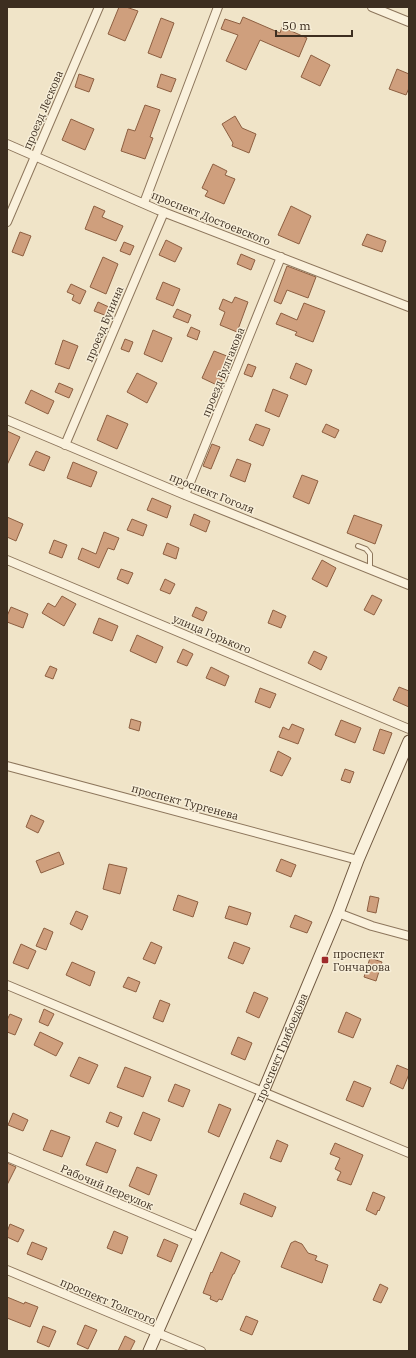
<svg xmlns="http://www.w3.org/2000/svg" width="416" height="1358" viewBox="0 0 416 1358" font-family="'IBM Plex Serif',serif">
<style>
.building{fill:#cf9f7d;stroke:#8d5f41}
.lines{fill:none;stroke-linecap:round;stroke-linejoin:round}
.lane-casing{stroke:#8d765c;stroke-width:6}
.street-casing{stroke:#8d765c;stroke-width:10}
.secondary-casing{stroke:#6f573f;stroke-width:13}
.lane{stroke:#faf1dc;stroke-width:4}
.street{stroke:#faf1dc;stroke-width:8}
.secondary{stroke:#faf1dc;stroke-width:11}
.poi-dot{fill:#9e2a2b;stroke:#f7eed8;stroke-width:1.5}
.labels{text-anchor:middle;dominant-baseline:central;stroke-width:3;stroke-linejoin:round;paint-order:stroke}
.street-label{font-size:11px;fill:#3d2e20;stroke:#f7eed8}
.poi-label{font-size:11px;fill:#3d2e20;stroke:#f7eed8;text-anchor:start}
</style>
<rect width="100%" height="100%" fill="#f0e4c8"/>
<path class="building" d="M119,7H126L138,11L125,41L108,34Z
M243,17L280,33L282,27L307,38L299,57L260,40L246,70L226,61L238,35L221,29L225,19L240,24Z
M161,18L174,23L161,58L148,53Z
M311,55L330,65L320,86L301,77Z
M397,69L409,74V88L406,95L389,89Z
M79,74L94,79L89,92L75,87Z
M161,74L176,79L171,92L157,87Z
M145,105L160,110L150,137L153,138L145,159L121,151L128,129L135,131Z
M235,116L242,128L256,134L249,153L232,146L233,143L222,124Z
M71,119L94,129L85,150L62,140Z
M213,164L227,171L225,175L235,179L224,204L205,196L208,191L202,188Z
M94,206L105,211L102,217L123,226L116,241L85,229Z
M291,206L311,216L299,244L278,235Z
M20,232L31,236L23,256L12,252Z
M367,234L386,241L382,252L362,245Z
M166,240L182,248L175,262L159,255Z
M124,242L134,246L130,255L120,251Z
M241,254L255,260L251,270L237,264Z
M103,257L118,264L106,294L90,287Z
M287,266L316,277L308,298L287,290L281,304L274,301Z
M163,282L180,289L173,306L156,299Z
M71,284L86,291L80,304L72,300L74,295L67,292Z
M235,297L248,302L237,332L220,325L225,312L219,309L223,299L232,303Z
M98,302L111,308L107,316L94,311Z
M304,303L325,311L313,342L295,335L297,332L276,324L281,313L297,320Z
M177,309L191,315L188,323L173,317Z
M191,327L200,331L197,340L187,336Z
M153,330L172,338L162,362L144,354Z
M125,339L133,342L129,352L121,349Z
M63,340L78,346L69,369L55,364Z
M214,351L232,358L219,386L202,378Z
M296,363L312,370L306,385L290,378Z
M248,364L256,367L252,377L244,374Z
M137,373L157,383L147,403L127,392Z
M59,383L73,389L69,398L55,392Z
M273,389L288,395L279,417L265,411Z
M31,390L54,401L48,414L25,403Z
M107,415L128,424L117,449L97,440Z
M256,424L270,429L263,446L249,440Z
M326,424L339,430L335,438L322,432Z
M7,431L20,437L7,465Z
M212,444L220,447L211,469L203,466Z
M36,451L50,457L44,471L29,465Z
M237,459L251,464L245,482L230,476Z
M73,462L97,472L91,487L67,478Z
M302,475L318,481L309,504L293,497Z
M152,498L171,506L167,518L147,510Z
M194,514L210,521L206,532L190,525Z
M354,515L382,525L375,544L347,533Z
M7,517L23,524L16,541L7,537Z
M132,519L147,525L143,536L127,530Z
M104,532L119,538L114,550L108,548L99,568L78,559L82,548L96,554Z
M54,540L67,545L62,558L49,553Z
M167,543L179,548L176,559L163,554Z
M322,560L336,568L327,587L312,579Z
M121,569L133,573L128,584L117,579Z
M165,579L175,584L170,594L160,590Z
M372,595L382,600L374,615L364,610Z
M62,596L76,604L64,626L42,613L48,603L55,607Z
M11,607L28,614L23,628L7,622V616Z
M196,607L207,612L203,621L192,616Z
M273,610L286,616L281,628L268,623Z
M99,618L118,626L112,641L93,633Z
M137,635L163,647L156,663L130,651Z
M183,649L193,654L187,666L177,662Z
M314,651L327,657L321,670L308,663Z
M50,666L57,669L53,679L45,676Z
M211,667L229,676L225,686L206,678Z
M399,687L409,691V707L393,700Z
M260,688L276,694L270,708L255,702Z
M131,719L141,722L139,731L129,728Z
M341,720L361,728L355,743L335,735Z
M292,724L304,729L298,744L279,737L283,727L289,730Z
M380,729L392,733L384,754L373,750Z
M278,751L291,758L282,776L270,771Z
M345,769L354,772L350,783L341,780Z
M31,815L44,821L38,833L26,827Z
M59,852L64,864L41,873L36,861Z
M281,859L296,865L291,877L276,871Z
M109,864L127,868L120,894L103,889Z
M178,895L198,902L193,917L173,910Z
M370,896L379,898L376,913L367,911Z
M229,906L251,913L247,925L225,918Z
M76,911L88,916L82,930L70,924Z
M295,915L312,922L307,933L290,927Z
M44,928L53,932L46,950L36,946Z
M151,942L162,947L155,964L143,959Z
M234,942L250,948L243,964L228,958Z
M21,944L36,951L28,969L13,963Z
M370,958L382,962L376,981L364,977Z
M72,962L95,972L90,986L66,975Z
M128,977L140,982L136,992L123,987Z
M254,992L268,998L259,1018L246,1012Z
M160,1000L170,1004L163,1022L153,1018Z
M44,1009L54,1014L48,1026L39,1022Z
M346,1012L361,1019L353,1038L338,1032Z
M10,1014L22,1019L15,1035L7,1032V1020Z
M40,1032L63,1043L56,1056L34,1045Z
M238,1037L252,1043L245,1060L231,1054Z
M79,1057L98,1065L89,1084L70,1076Z
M397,1065L409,1070V1074L403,1089L390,1083Z
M125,1067L151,1077L143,1097L117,1087Z
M354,1081L371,1088L363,1107L346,1100Z
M175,1084L190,1090L183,1107L168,1101Z
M219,1104L231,1109L219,1137L208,1132Z
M110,1112L122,1117L118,1127L106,1122Z
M143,1112L160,1119L151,1141L134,1134Z
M13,1113L28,1120L23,1131L8,1125Z
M51,1130L70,1137L62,1157L43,1150Z
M277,1140L288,1145L281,1162L270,1158Z
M96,1142L116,1150L107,1173L86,1165Z
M335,1143L363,1155L351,1185L337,1180L341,1172L335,1169L340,1158L330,1154Z
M7,1163L16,1167L7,1185Z
M137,1167L157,1175L149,1195L129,1186Z
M373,1192L385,1197L379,1211L378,1210L376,1215L366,1210Z
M244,1193L276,1207L272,1217L240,1204Z
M10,1224L24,1230L18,1242L7,1237V1232Z
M114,1231L128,1237L122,1254L107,1248Z
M164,1239L178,1245L171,1262L157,1256Z
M295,1241L302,1244L308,1253L317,1256L315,1260L328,1265L322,1283L281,1267L291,1243Z
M32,1242L47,1248L42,1260L27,1254Z
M221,1252L240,1261L234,1274H233L222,1300L219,1299L217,1302L210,1299L211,1296L203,1293L211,1272L212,1273Z
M380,1284L388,1288L381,1303L373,1300Z
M7,1297L24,1304L25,1302L38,1307L30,1327L7,1318Z
M246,1316L258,1321L252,1335L240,1330Z
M85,1325L97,1330L88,1349L77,1344Z
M43,1326L56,1331L49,1347L37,1342Z
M125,1336L135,1341L130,1351H118Z"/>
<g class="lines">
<defs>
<path id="lane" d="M358,546L366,549L370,554V569"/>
<path id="street" d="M372,7L409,22
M7,144L158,210L409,307
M144,203L218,7
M7,222L99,7
M7,420L185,495L409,585
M65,445L164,212
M185,495L281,257
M7,560L409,729
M7,766L358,860
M338,913L372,926L409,936
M7,985L409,1153
M7,1157L199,1237
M7,1270L201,1351"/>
<g id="secondary">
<path id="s1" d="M149,1351L263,1092L338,913L358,860L409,741"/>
</g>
</defs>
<use href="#lane" class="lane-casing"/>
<use href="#street" class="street-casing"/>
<use href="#secondary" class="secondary-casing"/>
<use href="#lane" class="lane"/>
<use href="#street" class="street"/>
<use href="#secondary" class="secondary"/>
</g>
<rect class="poi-dot" x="321" y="956" width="8" height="8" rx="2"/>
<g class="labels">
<g class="street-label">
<text transform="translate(43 110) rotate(-67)">проезд Лескова</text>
<text transform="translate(211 218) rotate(22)">проспект Достоевского</text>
<text transform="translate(104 324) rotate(-67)">проезд Бунина</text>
<text transform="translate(223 372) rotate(-68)">проезд Булгакова</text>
<text transform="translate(212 493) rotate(22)">проспект Гоголя</text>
<text transform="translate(212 634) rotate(23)">улица Горького</text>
<text transform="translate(185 802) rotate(15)">проспект Тургенева</text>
<text stroke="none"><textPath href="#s1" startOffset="331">проспект Грибоедова</textPath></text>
<text transform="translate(107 1187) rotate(23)">Рабочий переулок</text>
<text transform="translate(108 1301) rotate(23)">проспект Толстого</text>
</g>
<g class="poi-label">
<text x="333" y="954">проспект<tspan x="333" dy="13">Гончарова</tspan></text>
</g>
</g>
<rect width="416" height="1358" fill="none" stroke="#3d2e20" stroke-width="16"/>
<path d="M276 30v6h76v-6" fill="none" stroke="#3d2e20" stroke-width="2"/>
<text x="282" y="30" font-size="12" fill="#3d2e20" stroke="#f7eed8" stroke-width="3" paint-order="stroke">50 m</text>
</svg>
